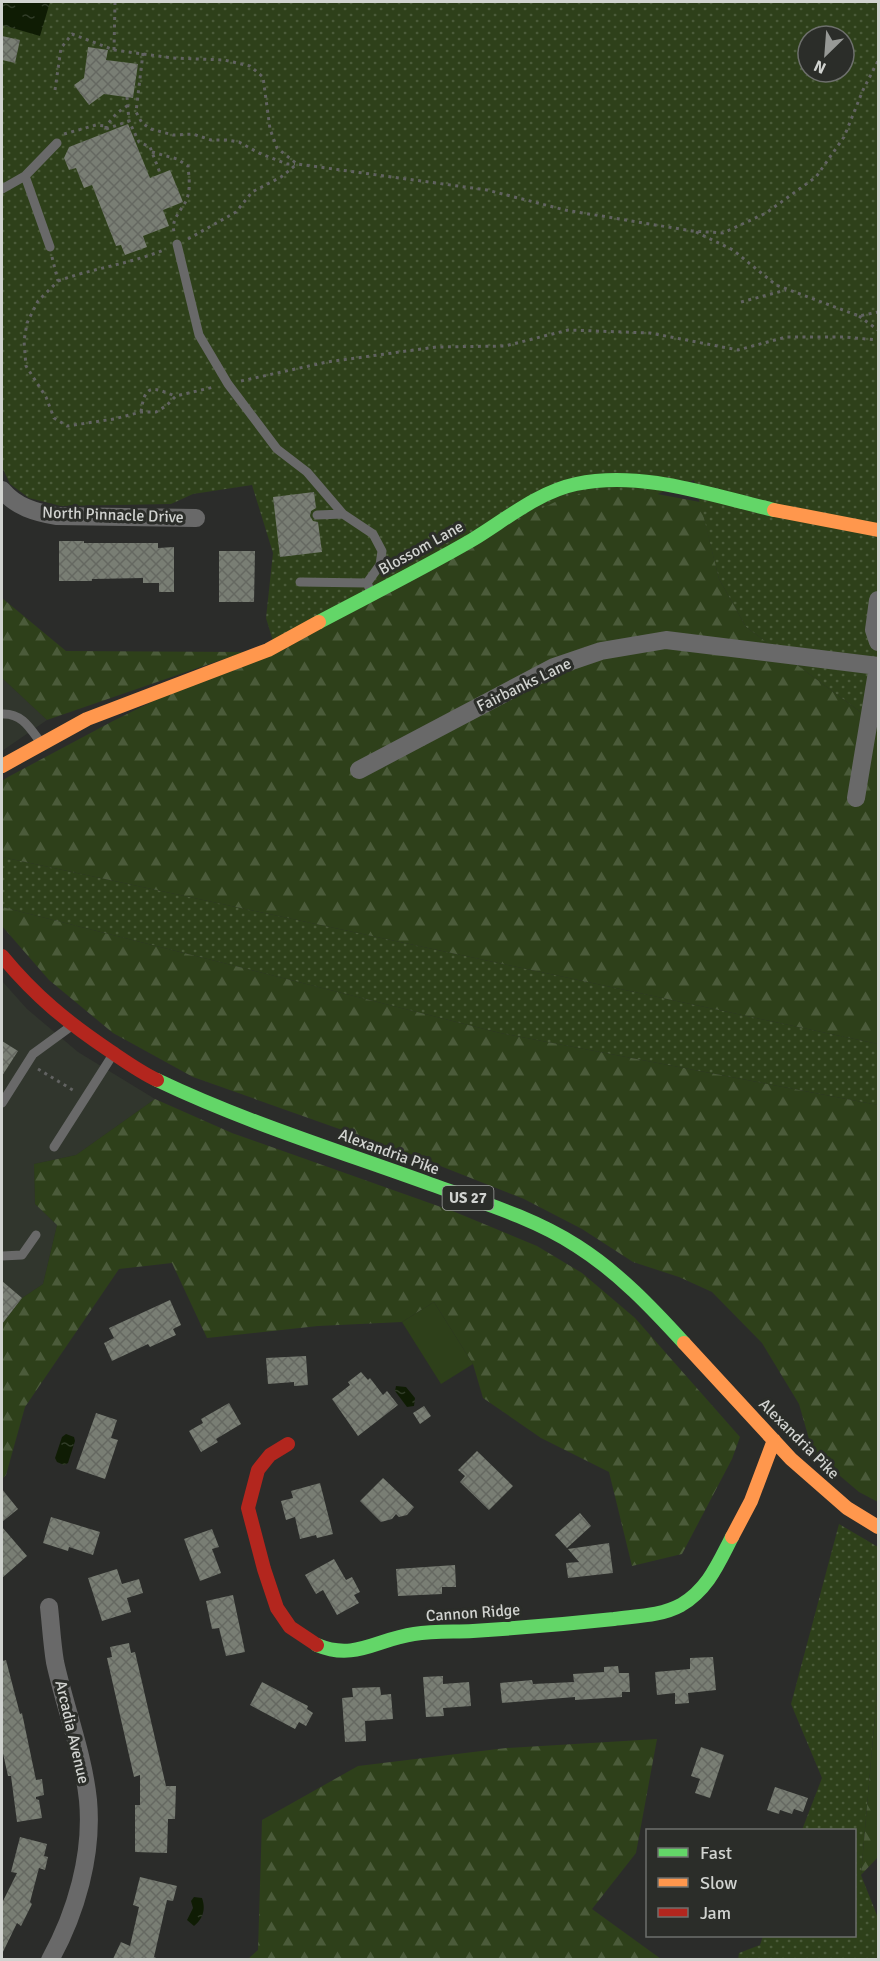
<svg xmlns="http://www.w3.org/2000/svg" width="880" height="1961" viewBox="0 0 880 1961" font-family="Signika,sans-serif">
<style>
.built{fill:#31362d}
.grass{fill:url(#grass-dots);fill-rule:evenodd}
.forest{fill:url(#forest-firs)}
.garden{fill:#2e401a}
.water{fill:url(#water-ripples)}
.building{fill:url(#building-cross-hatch)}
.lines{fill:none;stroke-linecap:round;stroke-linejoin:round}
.path{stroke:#626362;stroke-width:3;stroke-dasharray:3 4.5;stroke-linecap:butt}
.lane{stroke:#696969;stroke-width:9}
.street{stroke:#696969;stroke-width:18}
.fast{stroke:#63d668;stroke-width:14}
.slow{stroke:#ff974d;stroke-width:14}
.jam{stroke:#b3261e;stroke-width:14}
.labels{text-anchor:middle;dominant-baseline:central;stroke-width:6;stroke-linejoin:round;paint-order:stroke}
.shield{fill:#2b2d29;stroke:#9fa19e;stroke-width:1.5}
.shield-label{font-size:15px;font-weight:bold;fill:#d1d3d0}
.street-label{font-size:16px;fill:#d1d3d0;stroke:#2b2d29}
</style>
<defs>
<pattern id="grass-dots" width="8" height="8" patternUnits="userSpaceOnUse" patternTransform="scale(1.5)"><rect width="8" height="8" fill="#2e401a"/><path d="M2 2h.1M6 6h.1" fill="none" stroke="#4b5b3a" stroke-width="1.8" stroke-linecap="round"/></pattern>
<pattern id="forest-firs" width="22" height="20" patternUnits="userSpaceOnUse" patternTransform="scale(1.5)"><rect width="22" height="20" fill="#2e401a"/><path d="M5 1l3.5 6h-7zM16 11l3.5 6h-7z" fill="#4b5b3a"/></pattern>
<pattern id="water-ripples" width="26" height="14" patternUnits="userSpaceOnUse" patternTransform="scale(1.5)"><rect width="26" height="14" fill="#0f1c04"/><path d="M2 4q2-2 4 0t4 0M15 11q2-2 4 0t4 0" fill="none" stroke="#313c28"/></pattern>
<pattern id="building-cross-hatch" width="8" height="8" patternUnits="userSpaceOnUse" patternTransform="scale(1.5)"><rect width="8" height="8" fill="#797e74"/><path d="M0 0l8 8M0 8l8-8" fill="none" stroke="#656861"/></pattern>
</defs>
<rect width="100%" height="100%" fill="#2b2c2a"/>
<path class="built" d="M2,678L47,720L2,751Z
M2,981L27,1009L78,1052L155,1099L76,1155L34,1164L35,1204L57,1225L43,1284L22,1298L2,1324Z"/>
<path class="grass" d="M2,2H878V725L746,627L719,579L694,480L273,641L266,618L273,553L252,485L193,494L171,504L61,506L29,498L10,484L2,467ZM808,36H844V72H808Z
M2,857L878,1044V1105L500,1033L2,907Z
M839,1524L878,1547V1681L861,1875L878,1918V1959L738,1960L739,1953L760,1945L763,1936H854V1830H802L822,1778L791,1704Z"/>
<path class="forest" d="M603,491L652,493L700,502L719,579L746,627L878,725V1044L2,857V781L8,777L113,721L565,497Z
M2,598L66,651L244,652L47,720L2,678Z
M2,907L500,1033L878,1105V1502L859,1492L813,1453L799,1404L762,1343L712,1292L679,1277L633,1262L582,1229L524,1199L410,1154L193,1077L113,1033L49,980L2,926Z
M155,1099L232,1133L455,1212L537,1246L582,1273L635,1318L740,1437L732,1459L682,1554L632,1566L609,1472L541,1438L483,1398L473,1364L434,1302L402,1322L318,1326L207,1338L172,1263L119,1269L25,1407L6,1475L2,1479V1324L22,1298L43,1284L57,1225L35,1204L34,1164L76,1155Z
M878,1681V1857L861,1875Z
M657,1739L636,1853L592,1909L661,1959H248L258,1950L262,1820L358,1766L506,1748Z"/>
<path class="garden" d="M434,1302L473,1364L441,1384L402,1322Z"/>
<path class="water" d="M2,2H50L40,36L2,25Z
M396,1386L406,1387L415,1398L414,1406L407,1407L395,1391Z
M66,1434L74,1437L75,1441L68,1463L64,1465L57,1462L55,1458L62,1437Z
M194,1897L202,1898C206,1909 203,1919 194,1926L187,1920L193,1908L191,1901Z"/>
<path class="building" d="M2,36L20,40L15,63L2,60Z
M88,47L108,50L106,60L138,64L133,98L104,94L89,105L74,85L84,78Z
M128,124L150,178L170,170L183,202L163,210L169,226L143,236L147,247L125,255L121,245L116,246L92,185L84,188L76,168L69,170L64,158L69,147Z
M314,492L316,508L311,511L310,516L313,521L318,522L322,552L280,557L273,497Z
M59,541H84V543H158V548L174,547V592H159V583H143V578L92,579V581H59Z
M219,551H255L254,602H219Z
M2,1041L18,1051L2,1076Z
M2,1281L22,1298L2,1324Z
M170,1300L181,1325L173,1329L176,1335L150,1347L148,1344L112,1361L104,1343L114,1338L109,1328Z
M306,1356L308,1385L294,1386V1382L268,1384L266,1358Z
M361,1372L368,1380L370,1378L383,1395L387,1391L398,1405L358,1436L332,1399L350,1385L348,1382Z
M229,1403L241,1424L216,1439L218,1442L201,1452L189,1431L203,1423L201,1419Z
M424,1406L431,1416L420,1424L413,1413Z
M96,1413L117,1420L111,1438L118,1440L105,1479L76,1469Z
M477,1451L513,1486L489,1510L460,1482L465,1476L458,1470Z
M383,1478L414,1507L407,1515L399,1517L396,1514L392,1519L381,1522L360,1501Z
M320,1483L333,1534L317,1538L316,1535L300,1539L295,1517L286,1520L281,1501L293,1498L291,1491Z
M2,1489L18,1509L2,1522Z
M580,1513L591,1526L567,1548L555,1535Z
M51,1517L100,1532L93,1555L69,1547L68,1551L43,1543Z
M2,1527L27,1556L2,1578Z
M212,1529L219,1547L212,1549L221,1573L200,1581L184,1539Z
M609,1543L613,1573L568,1578L566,1563L579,1562L568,1549Z
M334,1559L346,1580L352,1577L360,1592L354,1595L359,1603L337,1615L323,1590L316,1594L305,1575Z
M455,1565L456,1587H442V1594L398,1596L396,1569Z
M117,1569L122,1584L139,1579L143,1593L127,1598L131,1612L102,1621L88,1578Z
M233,1595L245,1652L226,1656L219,1628L212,1629L206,1601Z
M129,1643L131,1653L135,1652L166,1786H176L175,1819H168L167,1853L135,1852V1805H140V1775L134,1777L107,1658L112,1657L110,1647Z
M713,1657L716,1690L688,1693L689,1703L675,1704V1693L657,1695L655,1672L690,1669V1658Z
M6,1660L20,1714L22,1713L36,1780L42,1779L44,1795L36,1797V1799L39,1800L42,1818L17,1822L11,1776H8L2,1749V1661Z
M618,1666L619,1673H629L630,1692H622V1697L575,1700V1697L502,1703L500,1683L532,1680L533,1684L574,1682L573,1674L604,1672V1667Z
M443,1676V1684L469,1682L471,1706L443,1708L444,1716L426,1717L423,1677Z
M262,1682L308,1706L307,1709L313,1713L306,1726L299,1722L295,1729L250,1705Z
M380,1687L381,1695L391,1694L393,1719L365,1721L366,1741L345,1742L342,1698L353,1697L352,1688Z
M701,1747L724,1755L710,1798L695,1793L700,1779L691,1776Z
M775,1787L808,1798L803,1812L794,1809L792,1814L780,1810L779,1814L767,1810Z
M20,1837L47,1844L44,1856L48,1857L45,1870L39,1868L30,1902L32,1904L21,1926L17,1923L2,1954V1903L17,1873L11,1872Z
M140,1877L177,1886L173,1901L167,1900L154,1957L158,1959H113L121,1942L130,1946L139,1907L133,1905Z"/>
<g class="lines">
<path class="path" d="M114,50L115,2
M143,53L136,112L142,123L151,129L173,135L193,134L211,140H227L239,142L259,153L287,164H295
M55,90L61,48L72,34L114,50L173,58L224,60L250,66L263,77L270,129L277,148L297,164L487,190L565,210L692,231L723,233L766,213L816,177L844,137L863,90L878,61
M127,97L129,121L139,142L150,147L160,173
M106,129V126L117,113L127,106
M106,129L129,121
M64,134L96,125L106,126
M152,152L177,159L188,166C189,177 191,190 186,201C181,211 171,219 174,232
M696,232L733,250L776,285L859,316L878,312
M188,239L236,212L252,192L281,177L297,164
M52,257L58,281L38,301L27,323L24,341L26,366L46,397L54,418L67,426L114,419L141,412H156L166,406L176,396L214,387
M58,281C93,268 131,264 166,249
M741,302L786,290
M859,316L878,330
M241,381L327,362L436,347L505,346L568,330L650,333L738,350L786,337H844L878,340
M141,412C145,383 152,387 175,396
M38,1069L76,1092"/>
<path class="lane" d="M25,176L50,247
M2,189L25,176L57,143
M177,244L199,335L228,384L277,449L307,472L343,514
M317,515L343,514L373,534L382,551L380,565L367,583L371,592
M300,582L367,583
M2,714C22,713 30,728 41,743
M2,1103L33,1054L70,1027
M54,1147L112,1056
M2,1256L22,1255L36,1235"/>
<path class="street" d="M2,490C16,507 35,512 56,516L196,518
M878,600L874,630L878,642
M359,770L554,667L601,651L666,640L878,666
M856,798L878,666
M49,1607C51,1625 52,1644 55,1662C65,1708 83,1753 88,1800C93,1855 76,1913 50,1960"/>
<path class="fast" d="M319,622C370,595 422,569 472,540C505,520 538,492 576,484C641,470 710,495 774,510
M157,1080C245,1122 339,1151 430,1184C480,1202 532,1217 577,1246C618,1272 652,1308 684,1343
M317,1645C355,1661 377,1639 414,1634C434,1631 453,1632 473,1631C520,1628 567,1624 614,1619C636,1616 661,1616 681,1605C708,1589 718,1564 732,1537"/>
<path class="slow" d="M774,510L878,530
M2,766L87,719L268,650L319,622
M684,1343L791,1459L847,1508L878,1527
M732,1537L751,1501L774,1440"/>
<path class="jam" d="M2,956C35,996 67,1022 110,1051C125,1061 140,1072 157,1080
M288,1444L270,1455L258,1470L248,1508L264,1569L277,1608L290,1627L317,1645"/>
</g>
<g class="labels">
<rect class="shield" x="442.5" y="1186" width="51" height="24" rx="4.5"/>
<g class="shield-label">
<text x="468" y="1198">US 27</text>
</g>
<g class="street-label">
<text transform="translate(113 515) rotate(2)">North Pinnacle Drive</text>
<text transform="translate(421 548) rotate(-29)">Blossom Lane</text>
<text transform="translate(524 685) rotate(-26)">Fairbanks Lane</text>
<text transform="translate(389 1152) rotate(20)">Alexandria Pike</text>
<text transform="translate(799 1439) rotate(45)">Alexandria Pike</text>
<text transform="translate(473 1613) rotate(-4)">Cannon Ridge</text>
<text transform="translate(72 1732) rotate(77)">Arcadia Avenue</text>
</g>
</g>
<rect width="880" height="1961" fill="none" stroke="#d1d3d0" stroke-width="6"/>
<rect x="646" y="1829" width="210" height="108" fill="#2b2d29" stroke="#6d6f6c" stroke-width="1.5"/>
<rect x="658" y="1848" width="30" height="9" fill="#63d668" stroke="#6d6f6c" stroke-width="1.5"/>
<text x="700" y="1859" font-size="18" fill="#d1d3d0">Fast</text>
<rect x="658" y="1878" width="30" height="9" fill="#ff974d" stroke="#6d6f6c" stroke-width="1.5"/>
<text x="700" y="1889" font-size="18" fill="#d1d3d0">Slow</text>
<rect x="658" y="1908" width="30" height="9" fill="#b3261e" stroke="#6d6f6c" stroke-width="1.5"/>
<text x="700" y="1919" font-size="18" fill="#d1d3d0">Jam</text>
<g transform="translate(826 54) rotate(205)"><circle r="28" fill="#2b2d29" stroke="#6d6f6c" stroke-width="1.5"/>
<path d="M0-4.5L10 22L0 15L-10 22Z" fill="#979996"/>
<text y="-9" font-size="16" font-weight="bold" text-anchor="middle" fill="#d1d3d0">N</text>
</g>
</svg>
